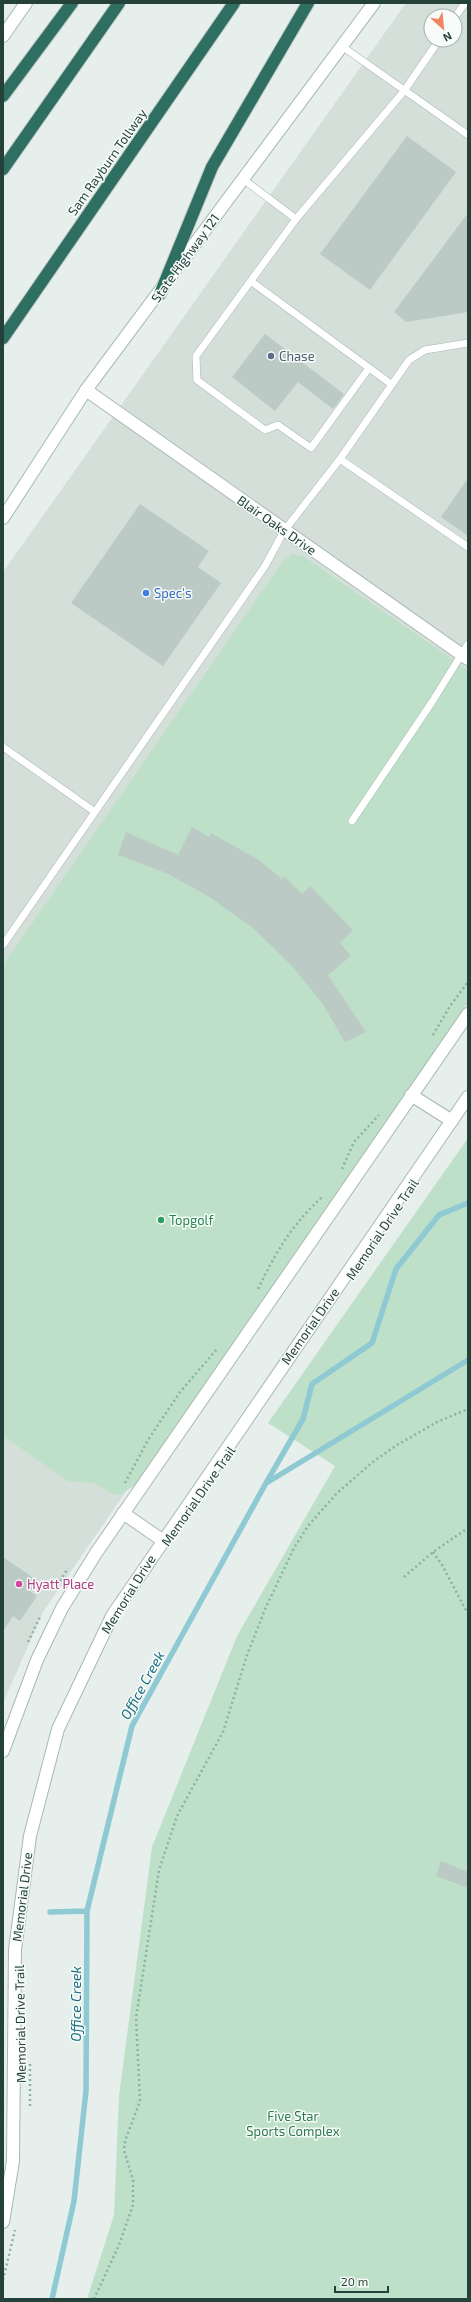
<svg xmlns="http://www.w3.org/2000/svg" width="471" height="2302" viewBox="0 0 471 2302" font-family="'Exo 2',sans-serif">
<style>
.built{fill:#d4dfda;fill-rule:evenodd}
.green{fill:#bfe0c8}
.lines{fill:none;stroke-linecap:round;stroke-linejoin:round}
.stream{stroke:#8ec9d4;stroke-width:5.5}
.building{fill:#bbcac4}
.service-casing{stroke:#a8b8b2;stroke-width:8}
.tertiary-casing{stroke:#a8b8b2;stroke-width:14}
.secondary-casing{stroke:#a4bbb3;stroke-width:14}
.motorway-casing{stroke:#c2cac8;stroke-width:14}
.path{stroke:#86b3a5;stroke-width:2.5;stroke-dasharray:2 3;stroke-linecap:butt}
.service{stroke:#fff;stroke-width:7}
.tertiary{stroke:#fff;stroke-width:12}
.secondary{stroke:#fff;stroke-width:12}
.motorway{stroke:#2f6f62;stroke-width:12}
.service-dot{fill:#5c6f8a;stroke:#f7fbf9;stroke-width:1.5}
.shop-dot{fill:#3f7fe0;stroke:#f7fbf9;stroke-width:1.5}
.leisure-dot{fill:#2e9e5b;stroke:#f7fbf9;stroke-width:1.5}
.hotel-dot{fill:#d1479c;stroke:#f7fbf9;stroke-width:1.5}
.labels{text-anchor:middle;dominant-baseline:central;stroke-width:3;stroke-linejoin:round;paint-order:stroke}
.street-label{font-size:13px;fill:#24423a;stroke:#f7fbf9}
.service-label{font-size:13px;fill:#4e5e75;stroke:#f7fbf9;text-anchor:start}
.shop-label{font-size:13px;fill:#366cbe;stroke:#f7fbf9;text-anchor:start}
.leisure-label{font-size:13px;fill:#27864d;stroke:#f7fbf9;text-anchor:start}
.hotel-label{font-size:13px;fill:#b23c85;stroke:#f7fbf9;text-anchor:start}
.park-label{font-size:13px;fill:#2d7a4b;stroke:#f7fbf9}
.water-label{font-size:14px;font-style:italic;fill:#1c6f80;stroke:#f7fbf9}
</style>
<rect width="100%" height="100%" fill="#e6efeb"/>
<path class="built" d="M406,3H468V995L43,1612L3,1703V572ZM431,16H455V40H431Z"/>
<path class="green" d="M292,554L303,556L468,670V1003L135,1485L120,1495L113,1494L94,1483L68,1481L3,1436V965L283,561Z
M468,1138V2299H87L114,2215L119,2096L152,1847L237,1636L335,1466L268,1423Z"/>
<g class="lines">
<path class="stream" d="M268,1482L468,1360
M50,1912L87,1911
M52,2299L74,2201L86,2091L87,1911L132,1726L266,1483L303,1419L312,1384L372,1343L396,1269L439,1215L468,1203"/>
</g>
<path class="building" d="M407,136L456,172L370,290L320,254Z
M468,213V312L406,322L394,312Z
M265,334L344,394L333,409L298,382L275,411L232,377Z
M468,478V536L441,517Z
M140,504L209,551L198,567L221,583L163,666L71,603Z
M192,827L209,837L211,833L259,860L282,879L284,876L302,894L310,886L353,930L340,943L351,956L328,975L366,1032L345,1042L322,1003L292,966L253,928L208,896L166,873L118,855L126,832L178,855Z
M3,1557L38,1581L30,1591L37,1596L20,1621L13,1616L3,1631Z
M441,1861L468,1872V1888L436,1876Z"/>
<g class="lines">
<defs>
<path id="service" d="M455,17L465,3
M343,47L468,135
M243,179L296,219
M252,282L391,384
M369,368L311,448L278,425L265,430L197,380L196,356L296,219L404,91L439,40
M340,459L468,547
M3,747L95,812
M352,821L432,702L468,644
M3,945L265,566L284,531L340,459L409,360L425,350L468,343"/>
<path id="tertiary" d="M86,390L468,659
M411,1095L452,1121
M123,1513L162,1540
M3,1751L37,1660L62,1608L96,1553L468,1014
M3,2222L13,2161L15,1950L30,1836L58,1729L112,1616L468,1097"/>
<path id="secondary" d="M3,36L26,3
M3,518L86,390L374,3"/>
<path id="motorway" d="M3,96L72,3
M3,169L119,3
M160,294L212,167L308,3
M3,338L234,3"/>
</defs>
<use href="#service" class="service-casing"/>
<use href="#tertiary" class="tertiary-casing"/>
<use href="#secondary" class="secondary-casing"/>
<use href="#motorway" class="motorway-casing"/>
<path class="path" d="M433,1035L450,1006L468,982
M342,1169L354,1142L379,1115
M258,1289C277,1250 291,1226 323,1196
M125,1483L148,1440L180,1392L217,1349
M433,1552L442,1565L468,1614
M404,1577L433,1552L468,1528
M60,1581L68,1568
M28,1642L41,1615
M30,2106V2061
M3,2280L15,2230
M94,2299L119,2245L133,2205V2180L124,2150L125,2141L140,2101L136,2018L159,1870L177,1816L223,1732L247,1655L266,1607L294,1548L308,1526L337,1493L374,1461L397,1445L437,1422L468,1409"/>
<use href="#service" class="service"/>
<use href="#tertiary" class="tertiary"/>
<use href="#secondary" class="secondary"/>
<use href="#motorway" class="motorway"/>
</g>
<circle class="service-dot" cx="271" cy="356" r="4"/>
<circle class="shop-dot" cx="146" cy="593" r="4"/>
<circle class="leisure-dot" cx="161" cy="1220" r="4"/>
<circle class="hotel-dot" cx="19" cy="1584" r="4"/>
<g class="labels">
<g class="street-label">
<text transform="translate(107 162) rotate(-55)">Sam Rayburn Tollway</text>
<text transform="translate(185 258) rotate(-54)">State Highway 121</text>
<text transform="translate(277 525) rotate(35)">Blair Oaks Drive</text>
<text transform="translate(382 1229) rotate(-56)">Memorial Drive Trail</text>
<text transform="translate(310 1326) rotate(-55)">Memorial Drive</text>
<text transform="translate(198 1496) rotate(-55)">Memorial Drive Trail</text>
<text transform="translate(128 1594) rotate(-58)">Memorial Drive</text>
<text transform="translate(22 1897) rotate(-83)">Memorial Drive</text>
<text transform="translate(20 2024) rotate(-91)">Memorial Drive Trail</text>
</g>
<g class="service-label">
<text x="279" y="356">Chase</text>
</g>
<g class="shop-label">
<text x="154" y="593">Spec's</text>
</g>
<g class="leisure-label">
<text x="169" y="1220">Topgolf</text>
</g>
<g class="hotel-label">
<text x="27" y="1584">Hyatt Place</text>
</g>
<g class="park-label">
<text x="293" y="2116">Five Star<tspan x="293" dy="15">Sports Complex</tspan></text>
</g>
<g class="water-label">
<text transform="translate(142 1685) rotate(-61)">Office Creek</text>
<text transform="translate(75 2004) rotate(-90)">Office Creek</text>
</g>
</g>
<rect width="471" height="2302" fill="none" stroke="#24423a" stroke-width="8"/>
<g transform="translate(443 28) rotate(153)"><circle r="19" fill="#f7fbf9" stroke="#a3b1ad"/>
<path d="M0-3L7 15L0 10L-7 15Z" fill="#f4845f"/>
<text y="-6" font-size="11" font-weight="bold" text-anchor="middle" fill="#24423a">N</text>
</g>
<path d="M335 2286v6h53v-6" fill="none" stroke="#24423a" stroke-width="2"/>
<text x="341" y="2286" font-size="12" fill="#24423a" stroke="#f7fbf9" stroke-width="3" paint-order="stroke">20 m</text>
</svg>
